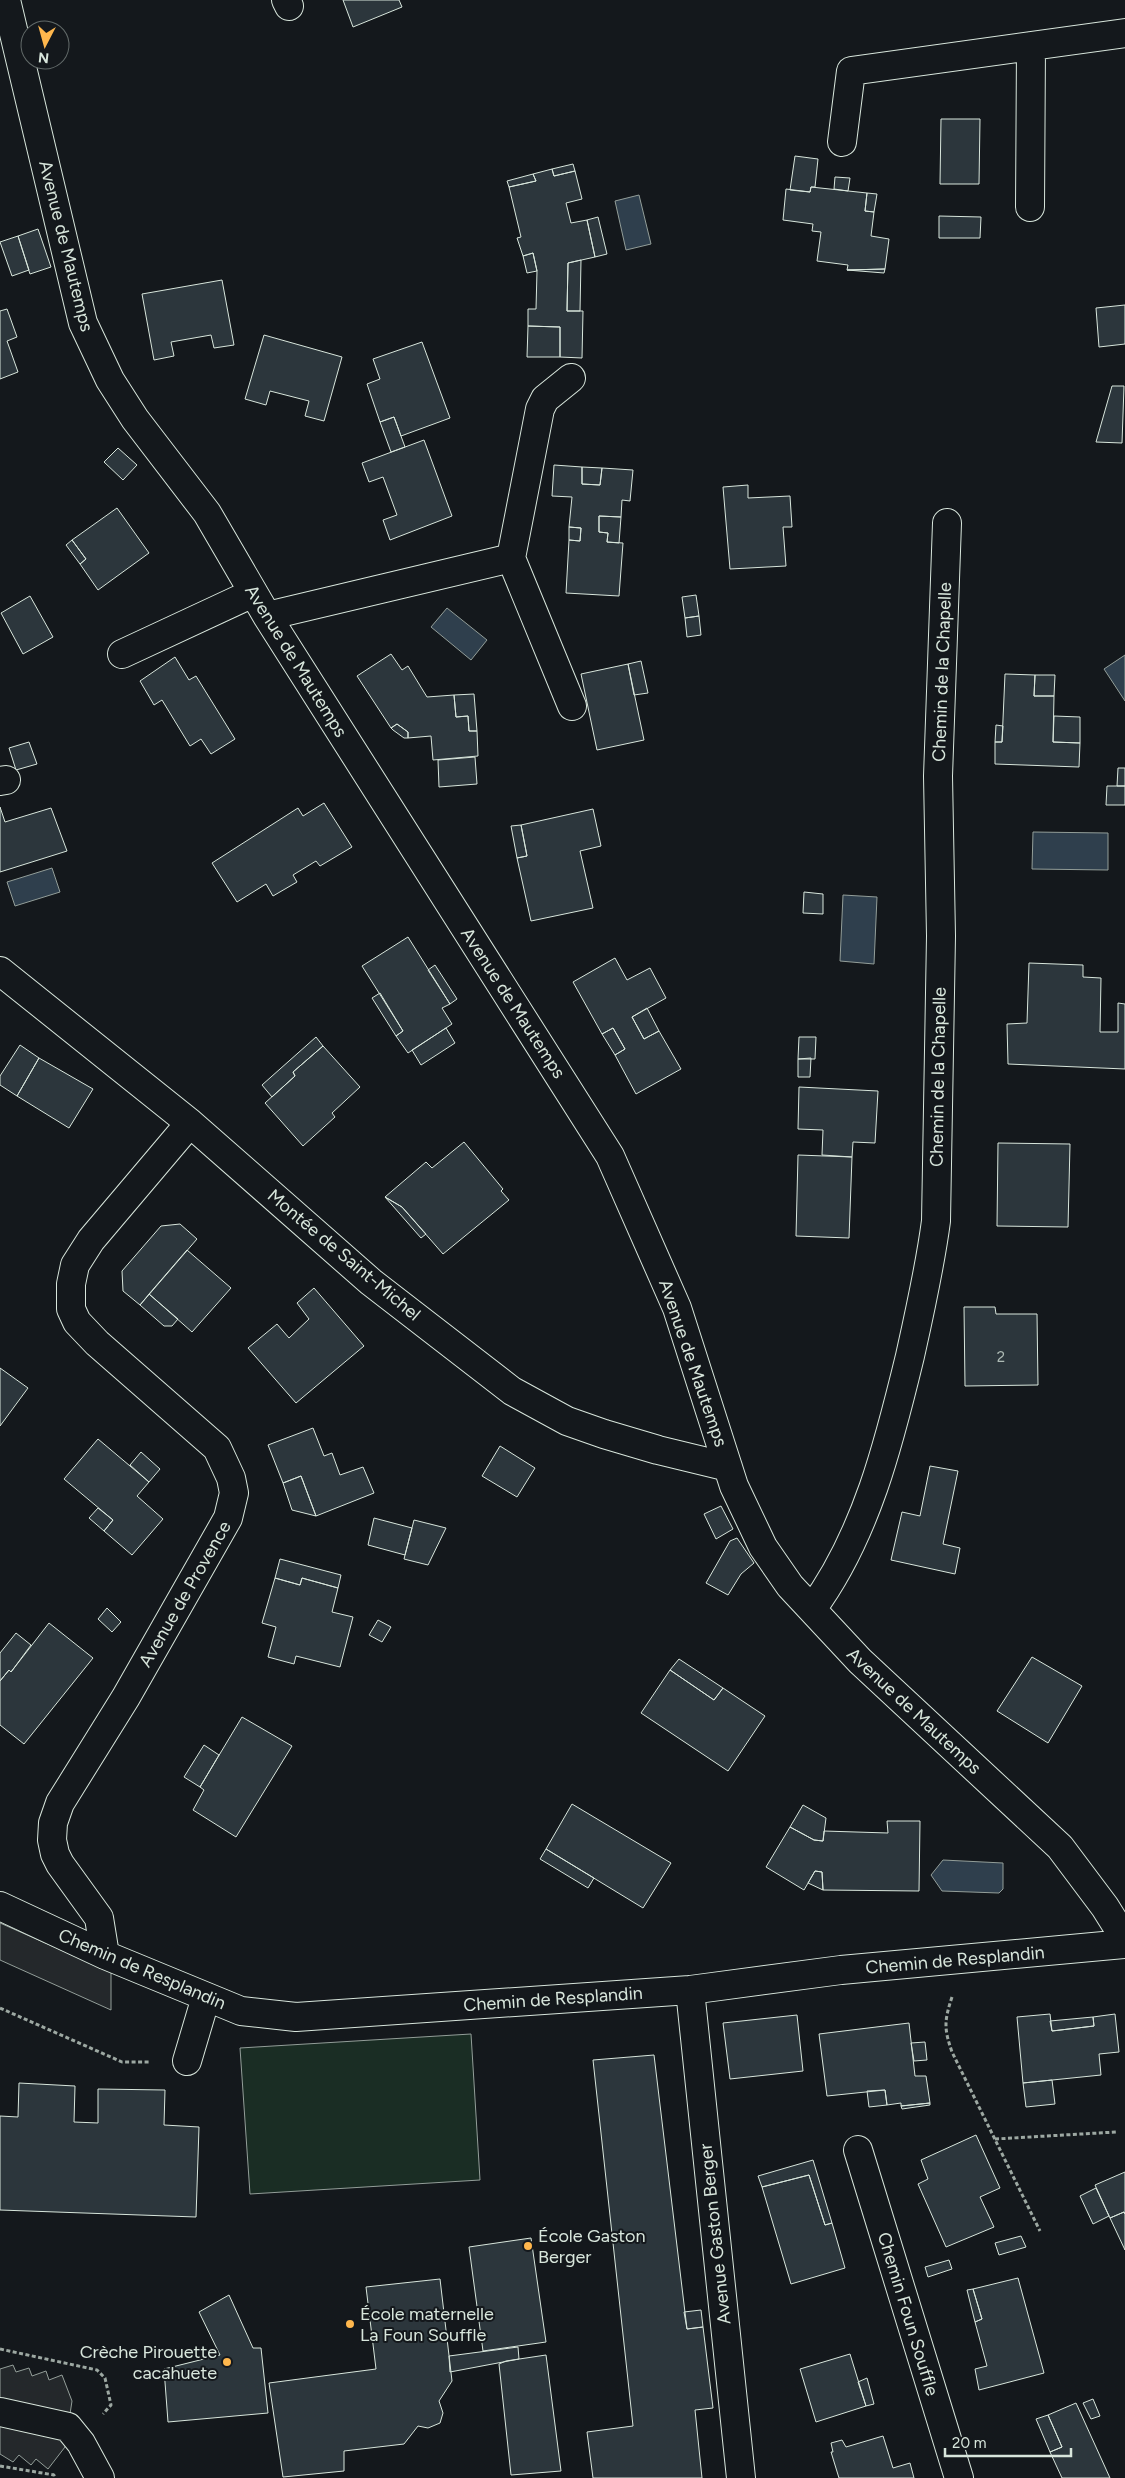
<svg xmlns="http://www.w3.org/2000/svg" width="1125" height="2478" viewBox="0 0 1125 2478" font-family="Figtree,sans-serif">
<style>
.green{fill:#1a2d24;stroke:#939e99}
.parking{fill:#24282b;stroke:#939e99}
.water{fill:#2f3f4d;stroke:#939e99}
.building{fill:#2c363c;stroke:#d8e6dc}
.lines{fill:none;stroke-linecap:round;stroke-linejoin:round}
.minor-casing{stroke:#d8e6dc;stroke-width:30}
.path{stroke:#9da8a2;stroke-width:3;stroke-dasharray:4 2.5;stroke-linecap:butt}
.minor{stroke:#14181c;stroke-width:28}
.poi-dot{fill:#ffb74d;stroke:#14181c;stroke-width:2}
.labels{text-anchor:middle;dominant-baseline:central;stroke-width:4;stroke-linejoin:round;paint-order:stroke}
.number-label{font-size:15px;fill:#adbab4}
.street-label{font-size:18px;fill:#d8e6dc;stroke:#14181c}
.poi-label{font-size:18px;fill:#d8e6dc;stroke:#14181c;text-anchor:start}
</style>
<rect width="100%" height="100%" fill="#14181c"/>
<path class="green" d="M471,2034L480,2180L250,2194L240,2048Z"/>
<path class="parking" d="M0,1923L111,1972V2010L0,1960Z
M13,2365L16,2372L29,2368L32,2376L46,2371L49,2380L62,2375L72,2401L65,2447L48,2469L36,2459L31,2465L19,2455L13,2462L0,2454V2369Z"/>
<path class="water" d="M639,195L651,244L626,250L615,201Z
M447,608L487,640L471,660L431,627Z
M1125,655V701L1104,669Z
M1033,832L1108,833V870L1032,869Z
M52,868L60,892L15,906L7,882Z
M843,895L877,897L874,964L840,961Z
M943,1860L1003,1863V1889L999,1893L942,1891L931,1875Z"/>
<path class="building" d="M343,0H399L402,7L353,27Z
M941,119H980L979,184H940Z
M795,156L818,159L815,187H811L810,192L790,190Z
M573,164L575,171L554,176L552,169Z
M552,169L554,176L575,171L582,199L566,203L571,223L587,220L595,257L568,263L567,311H583L582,358L560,357V327L528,326V309H536L537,271L533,253L523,256L517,238L521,237L509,187L536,181L533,174Z
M533,174L536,181L509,187L507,181Z
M835,177L850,178L848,191L834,189Z
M811,187L867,193L865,211L874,212L871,236L889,239L885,269L847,270L848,265L817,261L821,232L812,231L813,224L783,220L786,189L810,192Z
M867,193L877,194L874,212L865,211Z
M939,216L981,217L980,238H939Z
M598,217L607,254L595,257L587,220Z
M38,229L51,267L30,274L18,236Z
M18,236L29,270L12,276L0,242Z
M533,253L537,271L527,273L523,256Z
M581,260L580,311H567L568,263Z
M885,269L884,273L847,270Z
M222,280L234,345L214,348L211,335L171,342L174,356L154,360L142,294Z
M1125,305V344L1099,347L1096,308Z
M7,309L17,337L7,341L18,372L0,379V311Z
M528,326L560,327V357H527Z
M264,335L342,357L324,421L305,416L309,401L270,391L266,405L245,399Z
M422,342L450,418L401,436L394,417L380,422L367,384L380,379L373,359Z
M1112,386H1124L1122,443L1096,442Z
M394,417L405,447L391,452L380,422Z
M424,440L452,516L390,540L383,520L397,515L383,477L369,482L362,463Z
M118,448L137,465L123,480L104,462Z
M554,465L582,467V484L600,485L602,468L633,470L630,501L622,500L621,517L599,516V532L608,533L607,542L623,543L619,596L566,593L569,540L580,541L581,528L569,527L572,497L552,496Z
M582,467L602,468L600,485L582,484Z
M748,485V498L790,496L792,527H783L786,566L730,569L723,487Z
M117,508L149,553L98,590L80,564L86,559L72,540Z
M599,516L621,517L619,543L607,542L608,533L599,532Z
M569,527L581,528L580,541L569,540Z
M72,540L86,559L80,564L66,545Z
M696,595L699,616L685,618L682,597Z
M30,596L53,637L23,654L1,613Z
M699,616L701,635L687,637L685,618Z
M391,654L402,670L408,666L427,697L454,695L456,717L468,716L469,731H477L478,756L433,760L431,736L408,738V732L397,724L391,728L357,676Z
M175,657L189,680L196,676L235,739L211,754L201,739L190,746L162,700L154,705L140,681Z
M641,661L648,693L634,695L628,664Z
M628,664L644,740L597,750L581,674Z
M1005,674L1035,675L1034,696H1054L1053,742L1080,743L1079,767L995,764V742H1002Z
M1035,675H1055L1054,696H1034Z
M474,694L477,731H469L468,716L456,717L454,695Z
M1054,716L1080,717V743L1053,742Z
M397,724L408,732V738H404L393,730L391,728Z
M996,725L1003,726L1002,742H995Z
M29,742L37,764L16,770L9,748Z
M475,757L477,784L439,787L438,760Z
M1118,768H1125V786H1117Z
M1107,786H1125V805H1106Z
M324,803L352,847L320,866L316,861L293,875L297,882L273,896L266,884L237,902L212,863L298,808L303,816Z
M0,807L5,822L51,808L67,851L0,872Z
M593,809L601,846L580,851L593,908L531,921L517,858L527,856L521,825Z
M521,825L527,856L517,858L511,826Z
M804,892L823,894V914L803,913Z
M408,937L450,1004L442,1008L452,1024L408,1053L396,1036L403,1031L362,966Z
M615,958L627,980L650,968L666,998L632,1017L644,1039L659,1031L681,1069L636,1094L615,1055L625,1049L613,1028L602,1034L573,982Z
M1029,963L1083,965V977L1101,978L1100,1032H1118V1003L1125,1004V1069L1008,1064L1007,1024L1027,1023Z
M435,965L457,999L450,1004L428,970Z
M380,993L403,1031L396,1036L372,998Z
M647,1008L659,1031L644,1039L632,1017Z
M446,1028L455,1043L421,1065L412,1050Z
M613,1028L625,1049L615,1055L602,1034Z
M316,1037L323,1046L293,1072L295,1076L272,1097L262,1085Z
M799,1037H816L815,1059H798Z
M20,1045L39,1058L17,1096L0,1085V1076Z
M323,1046L360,1087L332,1113L335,1117L303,1146L265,1103L295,1076L293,1072Z
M39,1058L93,1089L69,1128L17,1096Z
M811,1058L810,1077H798V1059Z
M799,1087L878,1091L875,1143L853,1142L852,1157L822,1155L823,1130L798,1129Z
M464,1142L503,1189L501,1191L509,1200L443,1254L402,1207L385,1197L426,1162L432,1168Z
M998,1143L1070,1144L1068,1227L997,1226Z
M798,1155L852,1157L849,1238L796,1236Z
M385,1197L402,1207L426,1234L421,1238Z
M180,1224L197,1239L140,1305L123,1291L122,1271L161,1226Z
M187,1250L231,1288L192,1332L149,1294Z
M314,1288L364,1346L296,1403L248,1348L277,1324L289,1338L309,1319L297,1303Z
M149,1294L178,1319L172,1326H164L140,1305Z
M964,1307H995L996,1314H1037L1038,1385L965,1386Z
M0,1368L28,1388L0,1426Z
M313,1428L324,1456L332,1453L340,1475L363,1467L374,1493L316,1516L301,1476L283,1483L268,1445Z
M98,1439L149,1482L137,1496L163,1519L132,1555L104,1531L113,1520L64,1479Z
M500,1446L535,1468L517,1497L482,1476Z
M141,1452L160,1469L149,1482L130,1465Z
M930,1466L958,1471L943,1544L960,1548L955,1574L891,1560L902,1512L920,1516Z
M301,1476L316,1516L292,1510L283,1483Z
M721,1506L733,1529L716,1539L704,1514Z
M98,1508L113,1520L104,1531L89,1518Z
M374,1518L412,1528L405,1555L368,1545Z
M414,1520L446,1528L428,1565L404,1559Z
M737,1538L754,1563L741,1574L728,1595L706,1583L730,1541Z
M280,1559L341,1575L338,1588L302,1578L300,1585L275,1578Z
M275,1578L300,1585L302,1578L338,1588L332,1612L353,1617L340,1667L296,1656L294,1664L268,1657L276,1627L262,1623Z
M107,1608L121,1622L112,1632L98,1619Z
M378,1620L391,1627L382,1642L369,1635Z
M49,1623L93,1658L24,1744L0,1725V1681L9,1670L11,1672Z
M16,1633L31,1645L11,1672L9,1670L0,1681V1653Z
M1032,1657L1082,1686L1048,1743L997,1711Z
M679,1659L723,1688L714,1700L670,1670Z
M670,1670L714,1700L723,1688L765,1716L728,1771L641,1713Z
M242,1717L292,1746L236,1837L193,1810L204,1790L200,1787Z
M204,1745L219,1755L200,1787L184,1777Z
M572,1804L671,1863L643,1908L546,1849Z
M803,1805L826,1818L823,1841L814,1840L790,1827Z
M887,1821H920L919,1891L823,1890L822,1872L815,1871L804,1890L766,1867L790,1827L814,1840L823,1841L824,1831L888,1833Z
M546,1849L594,1878L588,1888L540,1859Z
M815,1871L822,1872L823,1890L808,1883Z
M1050,2014L1052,2031L1094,2026L1093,2017L1115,2014L1119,2052L1099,2054L1101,2075L1023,2083L1017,2017Z
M797,2015L803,2071L730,2079L723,2023Z
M1093,2017L1094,2026L1052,2031L1050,2021Z
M909,2023L915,2076H926L930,2103L901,2106V2103L887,2105L885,2090L827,2096L819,2034Z
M925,2042L927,2060L914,2061L911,2043Z
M654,2055L687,2329L703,2327L713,2408L695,2410L702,2478H593L587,2432L633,2426L593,2060Z
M1052,2080L1055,2104L1026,2107L1023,2083Z
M19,2083L75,2086L74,2122L98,2123V2089L165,2090L164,2125L199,2127L196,2217L0,2210V2116L18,2117Z
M885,2090L887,2105L869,2107L867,2091Z
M930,2103V2105L902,2109L901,2106Z
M976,2135L1000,2188L980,2197L994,2227L946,2247L918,2184L928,2179L921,2160Z
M813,2160L832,2223L825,2225L809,2175L762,2187L758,2176Z
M1125,2172V2214L1124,2212L1110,2218L1095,2185Z
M809,2175L825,2225L832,2223L845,2268L791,2284L762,2187Z
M1096,2188L1109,2216L1093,2224L1080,2196Z
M1124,2212L1125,2214V2250L1110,2218Z
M1021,2236L1026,2247L999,2255L995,2243Z
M531,2238L546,2342L483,2351L469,2247Z
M949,2260L952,2269L928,2277L925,2267Z
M1018,2278L1044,2373L979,2390L975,2369L987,2366L975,2322L982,2319L973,2289Z
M440,2279L452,2381L439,2401L443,2413L440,2423L428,2428L418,2426L404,2444L344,2451V2471L283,2477L269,2383L376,2369L366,2287Z
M973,2289L982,2319L975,2322L967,2290Z
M229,2295L253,2348H261L268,2413L168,2422L164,2369L220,2355L199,2312Z
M701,2310L703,2327L687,2329L684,2312Z
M518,2347L519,2359L450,2372L449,2356Z
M850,2354L866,2406L816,2422L800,2369Z
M546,2355L561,2471L511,2475L499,2364L506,2361Z
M867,2378L874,2404L866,2406L858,2382Z
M1093,2399L1100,2416L1091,2419L1083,2403Z
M1076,2403L1110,2478H1062L1050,2452L1062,2447L1048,2415Z
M1048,2415L1062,2447L1050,2452L1036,2419Z
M883,2436L893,2468L910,2463L914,2478H839L831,2452H833L831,2443L842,2440L846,2447Z"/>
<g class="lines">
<defs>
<path id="minor" d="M6,0L83,323L110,380L135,419L207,513L267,616L610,1156L677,1308L734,1486L763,1547L790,1586L860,1661L1060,1847L1105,1907L1125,1939
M286,0L289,6
M842,142L851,71L1125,33
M1030,207L1031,46
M511,558L572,706
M267,616L511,558L540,409L545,399L571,378
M122,654L253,593
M0,781L6,780
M0,971L190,1123L371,1282L512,1391L567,1421L604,1434L658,1450L728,1467
M812,1609C866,1536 889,1443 910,1356C920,1311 930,1267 936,1221L941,936L938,776L947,523
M0,1906L105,1955L241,2011L296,2017L690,1990L841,1970L1125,1944
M105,1955L99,1918L60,1864L55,1854L52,1840L53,1823L60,1803L126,1697L228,1518L234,1493L231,1478L217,1448L97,1343L77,1322L71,1309V1284L75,1265L91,1240L190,1123
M690,1990L741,2478
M187,2061L206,1997
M858,2150L959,2478
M0,2412L68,2427L81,2443L100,2478"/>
</defs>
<use href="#minor" class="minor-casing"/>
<path class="path" d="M952,1997C944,2021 944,2029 952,2052L1040,2231
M0,2008L122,2062H150
M995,2139L1116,2132
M0,2349L97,2370L105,2378L111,2405L103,2414
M0,2466L54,2475L55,2474"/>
<use href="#minor" class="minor"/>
</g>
<g class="poi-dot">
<circle cx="528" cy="2246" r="5"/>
<circle cx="350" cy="2324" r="5"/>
<circle cx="227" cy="2362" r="5"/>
</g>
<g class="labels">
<g class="number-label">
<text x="1001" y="1357">2</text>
</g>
<g class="street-label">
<text transform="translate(66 246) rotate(76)">Avenue de Mautemps</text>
<text transform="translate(296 661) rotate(58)">Avenue de Mautemps</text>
<text transform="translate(942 672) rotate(-88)">Chemin de la Chapelle</text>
<text transform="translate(513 1003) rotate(57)">Avenue de Mautemps</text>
<text transform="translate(938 1077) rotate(-89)">Chemin de la Chapelle</text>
<text transform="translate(344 1255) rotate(40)">Montée de Saint-Michel</text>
<text transform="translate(693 1363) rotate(71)">Avenue de Mautemps</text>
<text transform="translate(185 1594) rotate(-60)">Avenue de Provence</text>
<text transform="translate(914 1711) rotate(43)">Avenue de Mautemps</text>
<text transform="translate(955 1960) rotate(-5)">Chemin de Resplandin</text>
<text transform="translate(142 1969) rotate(23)">Chemin de Resplandin</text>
<text transform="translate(553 1999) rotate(-4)">Chemin de Resplandin</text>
<text transform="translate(715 2234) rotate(-96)">Avenue Gaston Berger</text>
<text transform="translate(908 2314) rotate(73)">Chemin Foun Souffle</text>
</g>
<g class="poi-label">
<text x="538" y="2236">École Gaston<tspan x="538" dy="21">Berger</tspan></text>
<text x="360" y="2314">École maternelle<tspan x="360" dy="21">La Foun Souffle</tspan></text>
<text x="217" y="2352" text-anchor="end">Crèche Pirouette<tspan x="217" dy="21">cacahuete</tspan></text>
</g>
</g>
<g transform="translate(45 45) rotate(186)"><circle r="24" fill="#14181c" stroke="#626a69"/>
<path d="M0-4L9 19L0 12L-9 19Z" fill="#ffb74d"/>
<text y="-8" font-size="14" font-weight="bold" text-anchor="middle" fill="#d8e6dc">N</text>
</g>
<path d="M945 2448v8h126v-8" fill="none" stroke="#d8e6dc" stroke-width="2.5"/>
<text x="952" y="2448" font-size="15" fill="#d8e6dc" stroke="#14181c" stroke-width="4" paint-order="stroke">20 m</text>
</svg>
